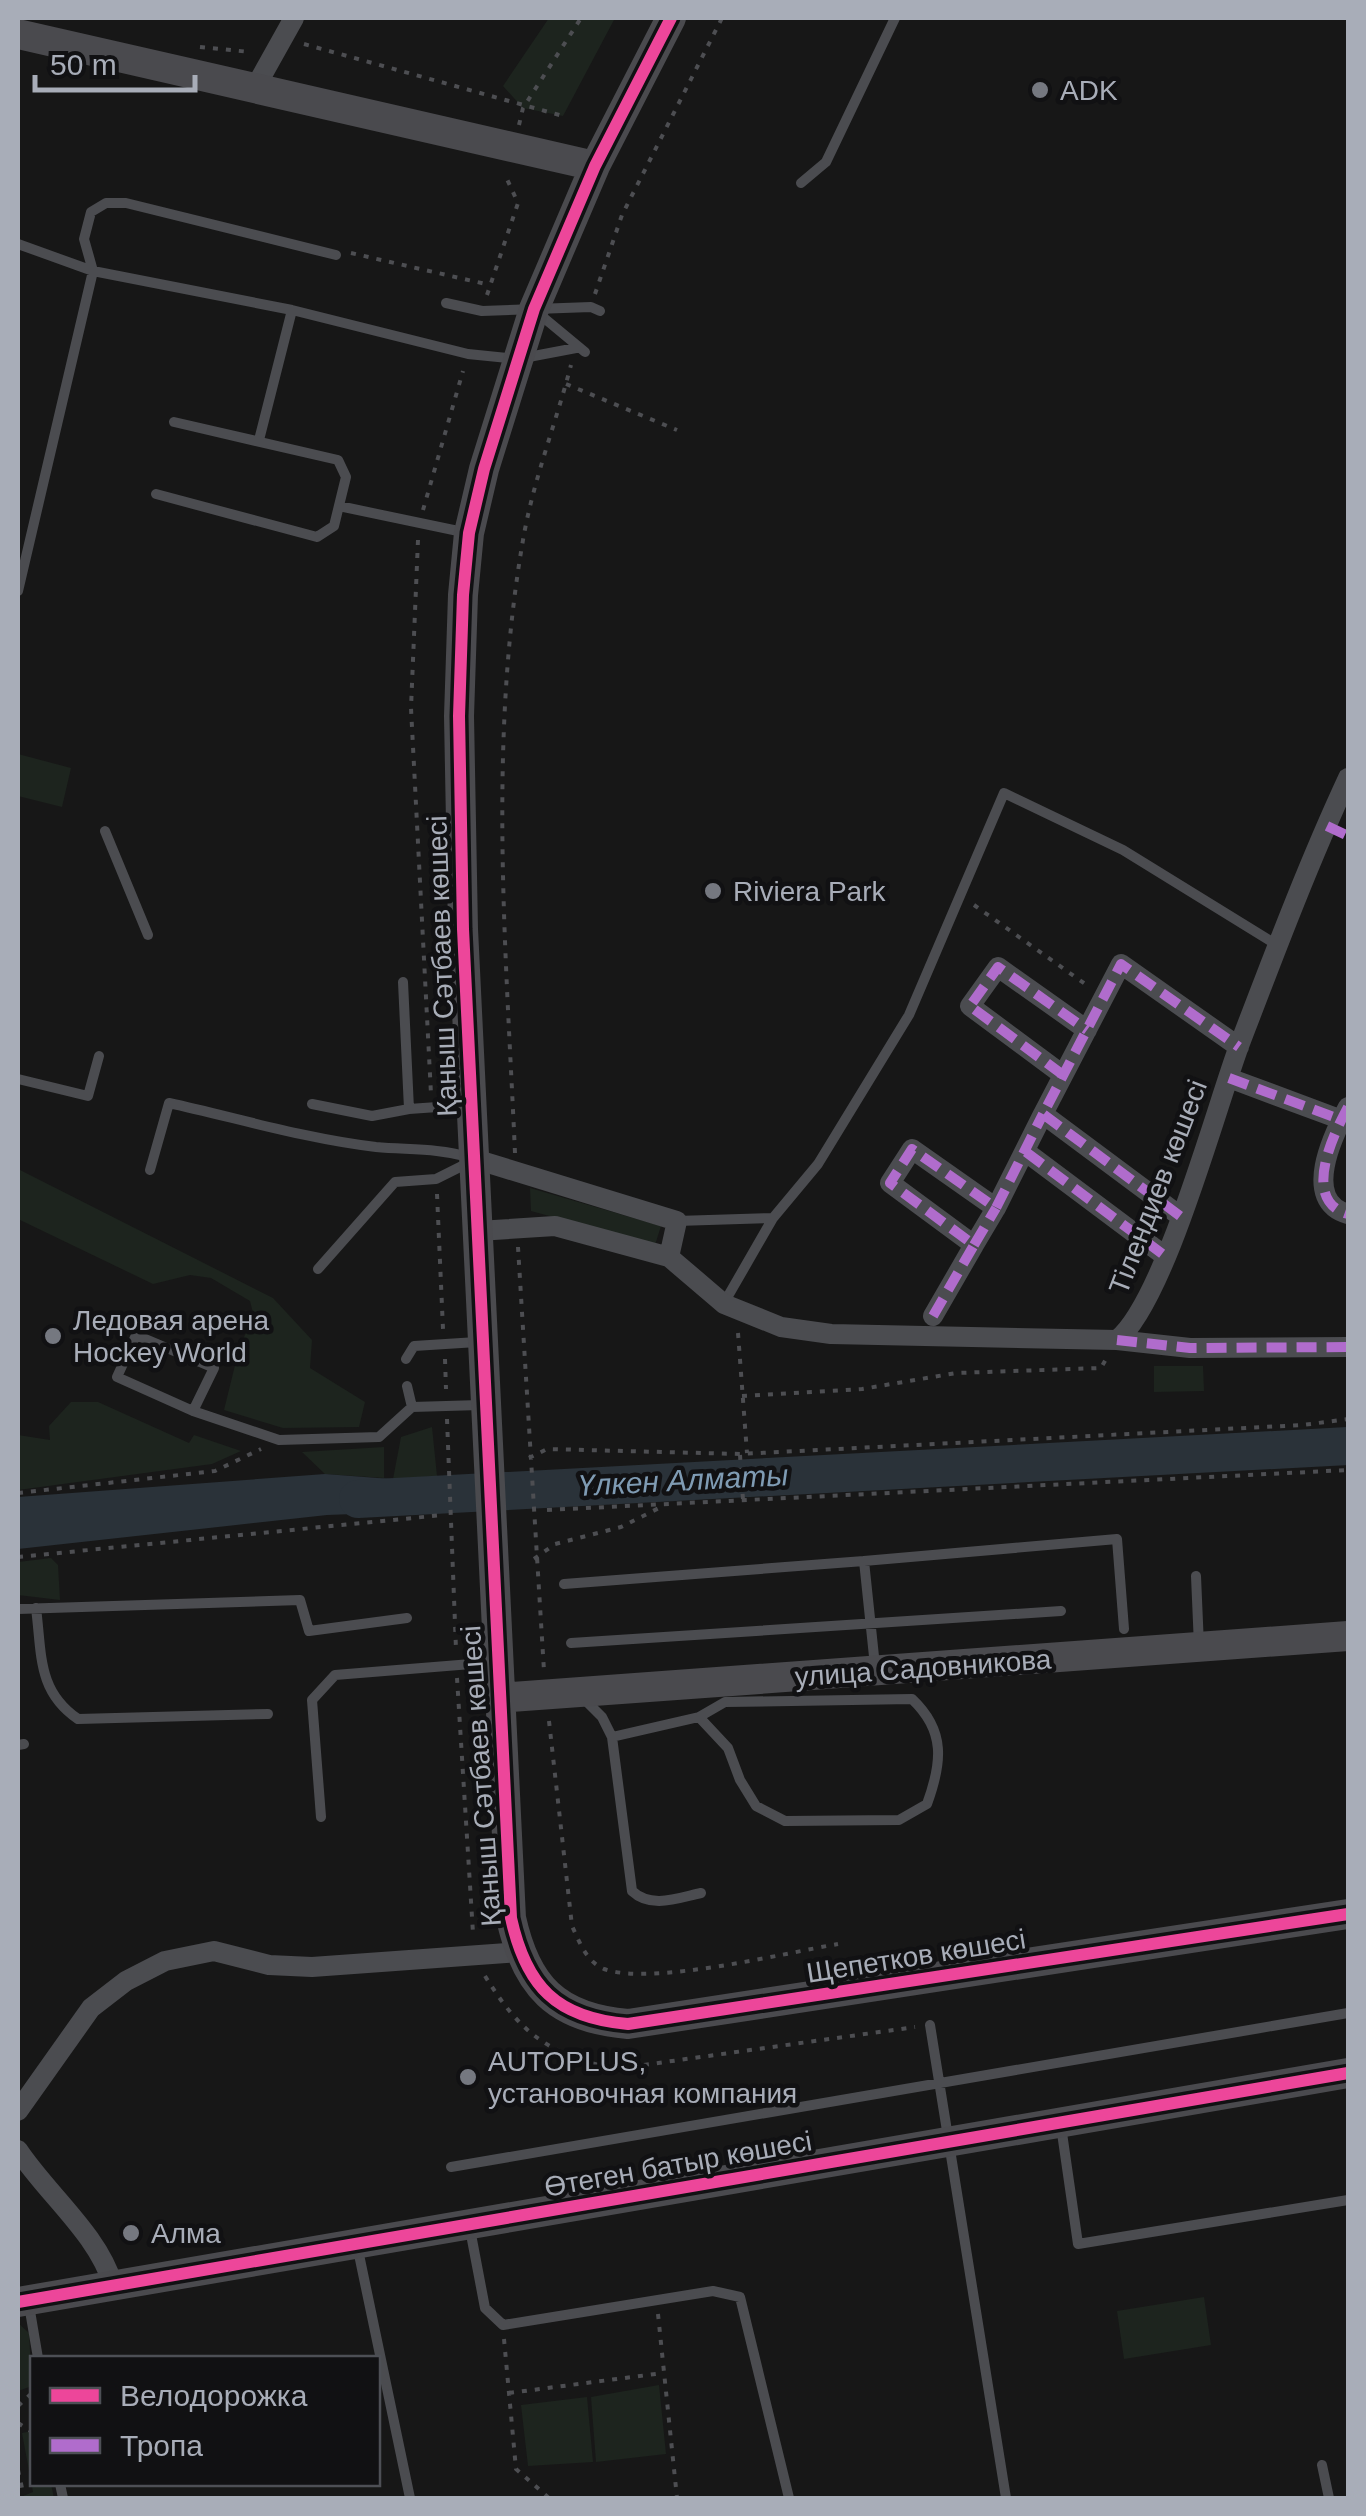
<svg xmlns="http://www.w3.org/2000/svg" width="1366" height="2516" viewBox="0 0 1366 2516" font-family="Arial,sans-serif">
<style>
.green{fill:#1d241e}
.water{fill:#2a3239}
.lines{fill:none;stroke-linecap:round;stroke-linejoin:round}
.river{stroke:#2a3239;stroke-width:38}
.path{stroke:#4d4e52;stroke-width:4;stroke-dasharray:5 8;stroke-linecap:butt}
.lane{stroke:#4b4c50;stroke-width:10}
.street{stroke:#4b4c50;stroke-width:20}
.secondary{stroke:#4a4a4e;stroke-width:30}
.quiet{stroke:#b06ccc;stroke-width:10;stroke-dasharray:20 10;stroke-linecap:butt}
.cycleway-casing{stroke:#111113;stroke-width:19}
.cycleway{stroke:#ed469a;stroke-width:12}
.poi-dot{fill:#757880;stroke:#111113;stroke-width:4}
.labels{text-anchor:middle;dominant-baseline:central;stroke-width:9;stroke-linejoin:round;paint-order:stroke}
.poi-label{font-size:28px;fill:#a8adb8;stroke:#111113;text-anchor:start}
.street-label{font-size:28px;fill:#a8adb8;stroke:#111113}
.water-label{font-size:30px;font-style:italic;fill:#7f9bb3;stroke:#111113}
</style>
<rect width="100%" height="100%" fill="#171717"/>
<path class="green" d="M549,18H615L563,116L523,108L503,86Z
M18,754L71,768L62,807L18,796Z
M18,1169L273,1298L312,1340L310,1368L365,1402L359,1427L283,1428L224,1410L240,1345L254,1317L250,1301L211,1278L190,1275L153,1284L18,1219Z
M530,1188L661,1226L655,1245L531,1211Z
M1154,1366H1203L1204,1391L1154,1392Z
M71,1402H98L189,1443L194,1435L241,1451L212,1464L18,1490V1435L50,1440L49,1426Z
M432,1427L437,1476L393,1479L401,1437Z
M384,1447V1478L325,1474L302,1452Z
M51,1558L58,1565L60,1600L18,1595V1562Z
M1204,2297L1211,2345L1124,2359L1117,2311Z
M18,2323L29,2333L32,2386L18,2391Z
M659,2385L666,2454L596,2462L591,2397Z
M587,2397L593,2462L528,2466L521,2405Z
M32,2431V2484H51L54,2498H18L33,2492L22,2433Z"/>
<path class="water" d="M325,1474L404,1480L406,1512L327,1515L18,1549V1497Z"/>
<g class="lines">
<path class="river" d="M358,1499L1348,1446"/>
<path class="path" d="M304,44L563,116
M200,47L250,52
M519,125L523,108L581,18
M351,253L490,285
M595,294L622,215L722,18
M487,295L518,203L506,177
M566,384L677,430
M423,510L463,371
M418,540L411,708L431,1094
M974,905L1088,986
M515,1153C506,950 488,742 523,540C533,481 556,423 571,365
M437,1194L443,1329
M518,1247L544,1671
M738,1333L747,1453
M445,1359L446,1389
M742,1396L862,1389L956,1373L1101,1368L1106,1359
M447,1419L456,1649
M740,1455L743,1500
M529,1458L547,1449L740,1454L1303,1425L1348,1419
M18,1493L215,1471L261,1449
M547,1510L1348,1470
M18,1557L443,1515
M534,1559L555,1544L621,1527L663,1506
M457,1678L473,1933
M549,1721L572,1926C580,1943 586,1961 604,1969C651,1986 785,1953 838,1944
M485,1976C521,2034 548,2054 615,2069L915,2027
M658,2314L677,2498
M504,2339L516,2469L549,2498
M509,2393L663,2373
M18,2406L32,2393
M18,2423L32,2432
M18,2470L22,2488"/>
<path class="lane" d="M801,183L826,162L895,18
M18,244L93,271L292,310L468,354L518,359L576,348
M446,303L482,311L591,307L600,311
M538,313L585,352
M259,440L292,310
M156,494L317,537L334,526L346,477L338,460L174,422
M339,506L463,532
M18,591L93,271L84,239L91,212L106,203H126L336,255
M105,831L148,935
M18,1079L88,1096L99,1056
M312,1104L372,1116L409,1109L403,982
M409,1109L466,1105
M150,1170L169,1103C237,1118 307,1139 376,1147C409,1150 437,1148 469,1157
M677,1221L773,1218
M318,1269L395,1182L436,1179L470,1162
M724,1303L773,1218L818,1164L909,1015L1004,793L1123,850L1277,945
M406,1359L414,1346L477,1342
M407,1386L412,1407L480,1405
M193,1411L214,1368L136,1335L117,1377L193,1411L279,1440L379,1437L412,1407
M1196,1576L1199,1646
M564,1584L864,1561
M36,1608C42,1654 37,1691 78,1719L268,1714
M18,1609L300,1600L309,1631L407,1618
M571,1643L1061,1611
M875,1666L864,1561L1117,1539L1124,1629
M582,1697L602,1717L612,1737L632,1891C651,1909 678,1898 701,1893
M612,1737L699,1717L725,1702L912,1699C946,1731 942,1763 927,1804L899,1820L785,1821L756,1806L740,1780L728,1748L699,1717
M18,1745L24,1744
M321,1817L312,1700L335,1675L496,1662
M930,2025L1006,2498
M1061,2126L1078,2244L1348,2200
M451,2167L1348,2013
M470,2229L485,2308L503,2325L713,2291L740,2297L789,2498
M357,2245L410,2498
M29,2305L38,2358
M1322,2465L1329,2498
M60,2484L63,2498"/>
<path class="street" d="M256,86L294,18
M1063,1075L970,1006L998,967L1087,1030
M1229,1078L1342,1120
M1348,1107C1333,1135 1301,1201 1348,1214
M1026,1152L1165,1256
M475,1159L677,1221L669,1257
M1180,1216L1043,1114L1121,964L1239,1047
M478,1231L555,1226L669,1257L724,1304L781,1327L831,1334L1117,1340C1164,1302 1215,1111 1239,1046C1273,957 1308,864 1348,778
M974,1245L996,1208
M933,1316L974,1245L890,1183L912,1149L996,1208L1043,1114
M1117,1340L1190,1348L1348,1347
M18,2111L91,2008L126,1981L165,1961L214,1951L269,1965L312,1967L519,1952
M18,2150C47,2194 98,2234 113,2285"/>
<path class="secondary" d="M671,18L595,166L534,309L484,469L469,533L463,595L459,716L463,929L511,1918C526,1986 556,2018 628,2024L1348,1914
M18,34L595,166
M498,1698L1348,1636
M18,2302L1348,2073"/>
<path class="quiet" d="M1327,826L1348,836
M1063,1075L970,1006L998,967L1087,1030
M1229,1078L1342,1120
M1348,1107C1333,1135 1301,1201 1348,1214
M1026,1152L1165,1256
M1180,1216L1043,1114L1121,964L1239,1047
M974,1245L996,1208
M933,1316L974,1245L890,1183L912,1149L996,1208L1043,1114
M1117,1340L1190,1348L1348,1347"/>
<defs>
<path id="cycleway" d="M671,18L595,166L534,309L484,469L469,533L463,595L459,716L463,929L511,1918C526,1986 556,2018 628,2024L1348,1914
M18,2302L1348,2073"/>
</defs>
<use href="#cycleway" class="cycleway-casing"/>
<use href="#cycleway" class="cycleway"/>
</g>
<g class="poi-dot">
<circle cx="1040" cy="90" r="10"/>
<circle cx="713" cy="891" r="10"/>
<circle cx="53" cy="1336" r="10"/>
<circle cx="468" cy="2077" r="10"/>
<circle cx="131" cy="2233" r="10"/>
</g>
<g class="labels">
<g class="poi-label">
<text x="1060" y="90">ADK</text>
<text x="733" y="891">Riviera Park</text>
<text x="73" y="1320">Ледовая арена<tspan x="73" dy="32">Hockey World</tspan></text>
<text x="488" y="2061">AUTOPLUS,<tspan x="488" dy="32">установочная компания</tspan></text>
<text x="151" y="2233">Алма</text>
</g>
<g class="street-label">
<text transform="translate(442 966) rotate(-92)">Қаныш Сәтбаев көшесі</text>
<text transform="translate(1158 1187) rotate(-69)">Тілендиев көшесі</text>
<text transform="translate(923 1668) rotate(-4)">улица Садовникова</text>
<text transform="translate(481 1776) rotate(-94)">Қаныш Сәтбаев көшесі</text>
<text transform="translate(916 1956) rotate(-9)">Щепетков көшесі</text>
<text transform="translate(678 2164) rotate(-10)">Өтеген батыр көшесі</text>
</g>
<g class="water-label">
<text transform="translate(683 1480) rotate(-3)">Үлкен Алматы</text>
</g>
</g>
<rect width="1366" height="2516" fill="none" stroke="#a8adb8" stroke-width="40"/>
<rect x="30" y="2356" width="350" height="130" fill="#111113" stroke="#4d4f55" stroke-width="2.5"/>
<rect x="50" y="2388" width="50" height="15" fill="#ed469a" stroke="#4d4f55" stroke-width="2.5"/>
<text x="120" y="2406" font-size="30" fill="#a8adb8">Велодорожка</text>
<rect x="50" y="2438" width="50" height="15" fill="#b06ccc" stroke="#4d4f55" stroke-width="2.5"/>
<text x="120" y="2456" font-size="30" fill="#a8adb8">Тропа</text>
<path d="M35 75v15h160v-15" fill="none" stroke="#a8adb8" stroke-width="5"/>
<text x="50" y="75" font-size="30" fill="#a8adb8" stroke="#111113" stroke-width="8" paint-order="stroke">50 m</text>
</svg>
